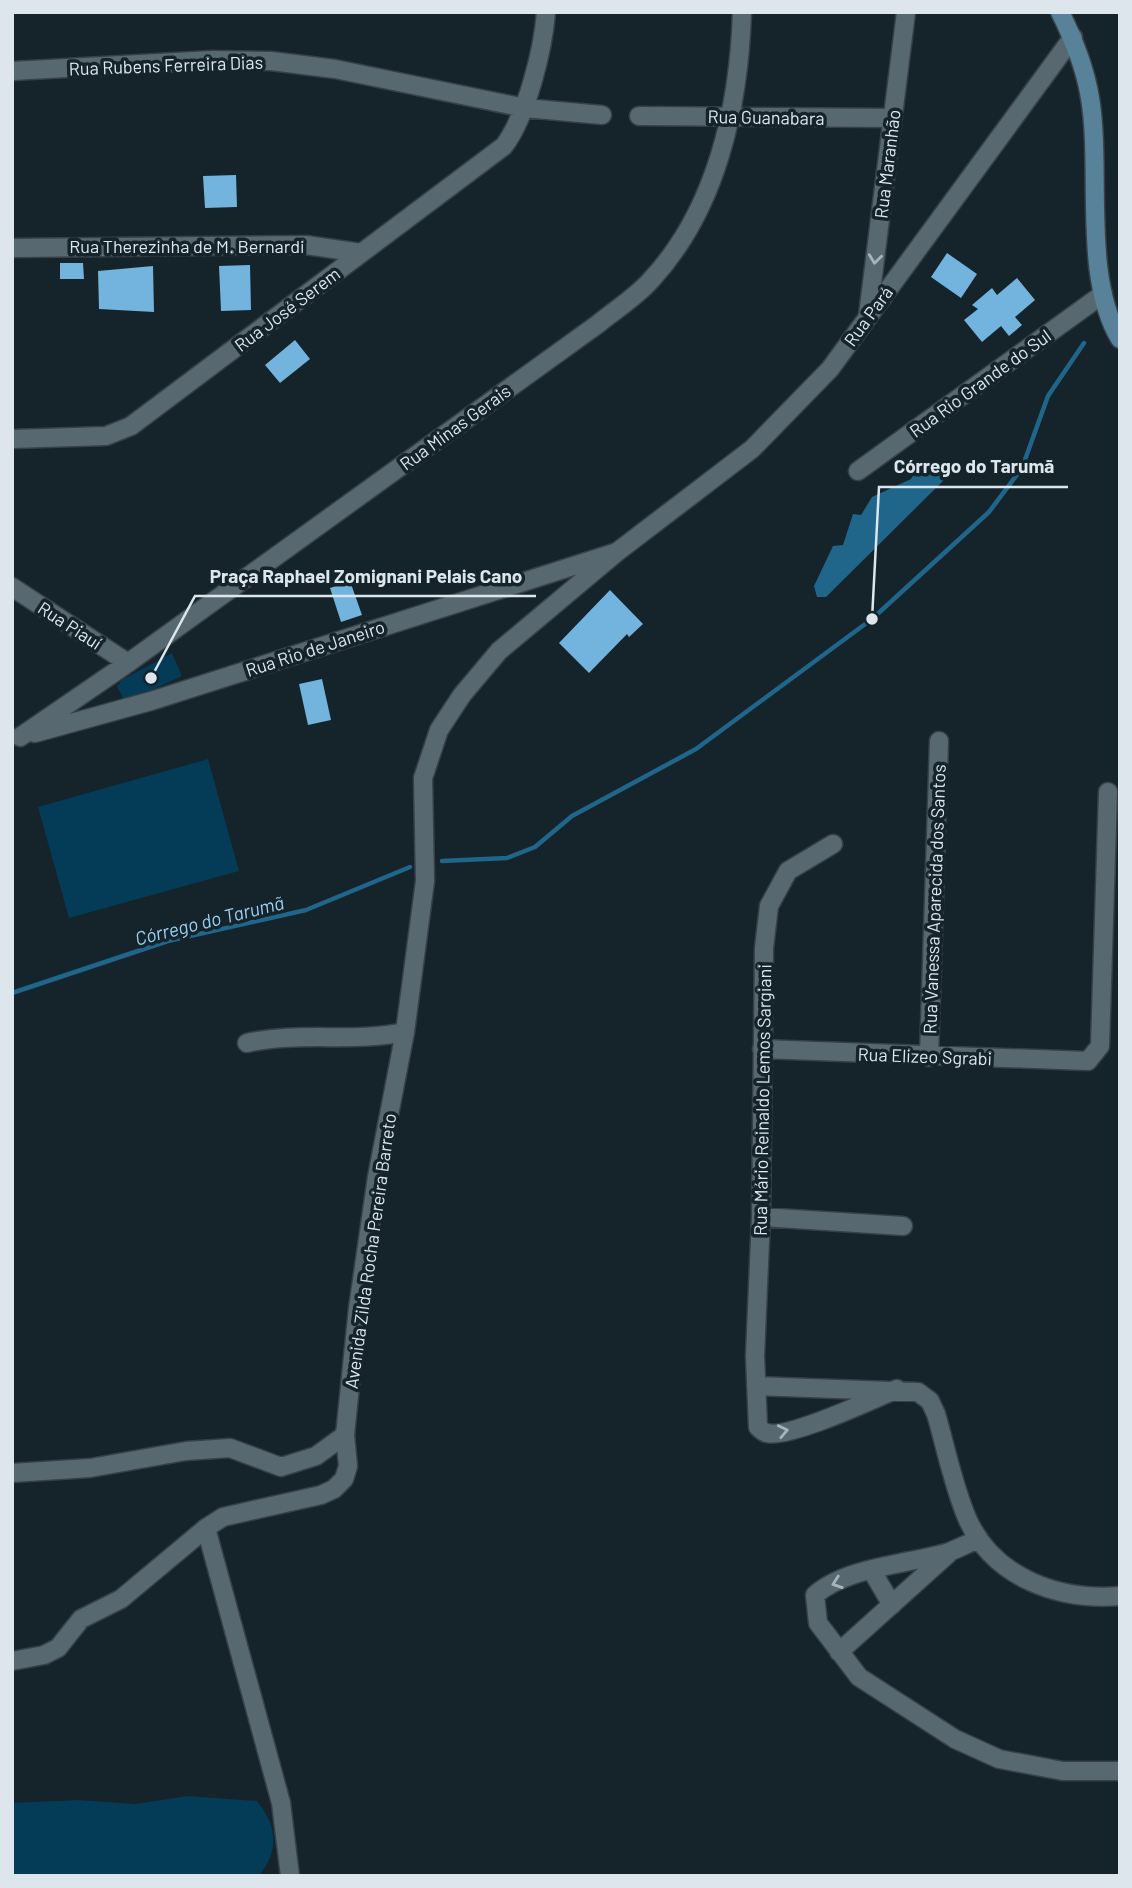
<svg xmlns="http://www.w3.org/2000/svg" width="1132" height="1888" viewBox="0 0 1132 1888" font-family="Barlow,sans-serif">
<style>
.green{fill:#043b56}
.water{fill:#20668a}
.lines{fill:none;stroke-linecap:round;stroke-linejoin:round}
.stream{stroke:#20668a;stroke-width:4.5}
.building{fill:#72b4dd}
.minor-casing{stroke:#374047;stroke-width:21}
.tertiary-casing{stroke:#374047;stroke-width:21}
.secondary-casing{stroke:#374047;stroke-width:21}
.minor{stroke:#586871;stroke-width:18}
.tertiary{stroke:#586871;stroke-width:18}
.secondary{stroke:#58829a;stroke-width:18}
.oneway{stroke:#a8b4bb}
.labels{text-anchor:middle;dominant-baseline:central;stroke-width:7;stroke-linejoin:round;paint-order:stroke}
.street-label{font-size:18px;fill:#dde6ec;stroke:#15232b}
.water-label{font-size:19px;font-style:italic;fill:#9cd1f2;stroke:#15232b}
.leader{fill:none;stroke:#dde6ec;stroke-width:2.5}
.callout-dot{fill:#dde6ec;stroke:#15232b;stroke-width:2.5}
.callout-label{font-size:19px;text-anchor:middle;font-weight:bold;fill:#dde6ec;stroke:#15232b;stroke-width:7;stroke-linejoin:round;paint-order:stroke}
</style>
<rect width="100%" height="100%" fill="#15232b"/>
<path class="green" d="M172,653L182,676L139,696L124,699L117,687L122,680Z
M208,759L239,871L69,918L38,807Z
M188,1796L257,1801C277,1826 280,1849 259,1876H12V1803L78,1800L135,1804Z"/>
<path class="water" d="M920,462L948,476L826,597H817L814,586L833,546L843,545L853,514L861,515L872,497L911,479Z"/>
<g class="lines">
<path class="stream" d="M442,861L507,858L535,847L572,816L696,749L872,619L989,512L1022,468L1048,396L1084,343
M12,993L168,941L306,910L410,867"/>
</g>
<path class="building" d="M236,175L237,207L205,208L203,176Z
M947,253L977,274L961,298L931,277Z
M60,263H83L84,279H60Z
M250,265L251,310L221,311L219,266Z
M153,266L154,312L99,309L98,271Z
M1017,278L1035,300L1015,317L1022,325L1009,336L1001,326L982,342L964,320L978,309L972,305L992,288L997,295Z
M295,340L310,359L280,383L265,365Z
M350,581L362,615L341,622L330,588Z
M610,590L643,624L629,637L627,634L589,673L559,643Z
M322,679L331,720L308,725L299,684Z"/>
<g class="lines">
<defs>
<path id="minor" d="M12,71L213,60L271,61L335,69L525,108L602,115
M639,116L893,118
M12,248L306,245L361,253
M868,315L906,12
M12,439L106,436L131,426L504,146C527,115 543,50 546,12
M858,471L1103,294
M12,587L128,663
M35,733L151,701L617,552
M20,737L128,663L598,324C615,310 636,297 651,280C717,209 739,106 742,12
M833,844L788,871L769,906L764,948L761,1217L755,1356L758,1427C760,1429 764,1433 767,1433C788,1439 874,1399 897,1389
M247,1043C299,1031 353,1043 405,1032
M762,1049L1088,1061L1100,1046L1108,792
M929,1057L939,741
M761,1217L903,1226
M756,1386L918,1392L930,1401L936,1414C946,1448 953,1485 967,1518C993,1578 1059,1601 1120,1596
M12,1473L90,1468L186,1451L230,1448L281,1467L316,1456L345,1435
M979,1539C969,1543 959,1548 949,1552C909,1564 846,1567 815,1595L818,1623L859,1677L955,1739L999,1759L1063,1771H1120
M872,1571L892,1605
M839,1652L948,1554
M12,1661L44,1655L58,1648L81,1619L121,1599L206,1528"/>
<path id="tertiary" d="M290,1876L281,1803L206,1528L223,1517L321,1495L334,1489L344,1479L348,1466L345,1435L358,1308L377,1177L405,1032L425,881L423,778L439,730L462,695L499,651L617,552L752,449L830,369L1073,37"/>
<path id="secondary" d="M1060,12C1074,40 1085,67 1090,98C1102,169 1082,277 1120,339"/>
</defs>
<use href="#minor" class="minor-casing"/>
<use href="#tertiary" class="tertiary-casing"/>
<use href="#secondary" class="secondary-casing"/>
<use href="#minor" class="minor"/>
<use href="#tertiary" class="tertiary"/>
<use href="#secondary" class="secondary"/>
</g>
<defs><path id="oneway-chevron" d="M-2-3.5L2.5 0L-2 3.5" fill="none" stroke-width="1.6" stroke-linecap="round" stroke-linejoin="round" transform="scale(1.75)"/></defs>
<g class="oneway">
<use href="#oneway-chevron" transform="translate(875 259) rotate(97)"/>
<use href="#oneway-chevron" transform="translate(783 1431) rotate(-12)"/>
<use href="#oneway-chevron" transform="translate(837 1583) rotate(161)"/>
</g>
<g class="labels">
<g class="street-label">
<text transform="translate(166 65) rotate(-2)">Rua Rubens Ferreira Dias</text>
<text transform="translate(766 117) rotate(1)">Rua Guanabara</text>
<text transform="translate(887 164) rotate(-83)">Rua Maranhão</text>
<text x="187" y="246">Rua Therezinha de M. Bernardi</text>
<text transform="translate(287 309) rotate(-37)">Rua José Serem</text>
<text transform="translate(868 316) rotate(-54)">Rua Pará</text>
<text transform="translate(980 383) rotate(-36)">Rua Rio Grande do Sul</text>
<text transform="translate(455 427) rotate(-36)">Rua Minas Gerais</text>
<text transform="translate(70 625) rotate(33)">Rua Piauí</text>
<text transform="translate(315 648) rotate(-18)">Rua Rio de Janeiro</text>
<text transform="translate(934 899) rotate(-88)">Rua Vanessa Aparecida dos Santos</text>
<text transform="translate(925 1056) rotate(2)">Rua Elizeo Sgrabi</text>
<text transform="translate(762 1100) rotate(-89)">Rua Mário Reinaldo Lemos Sargiani</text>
<text transform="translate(370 1251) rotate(-82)">Avenida Zilda Rocha Pereira Barreto</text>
</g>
<g class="water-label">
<text transform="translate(209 920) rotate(-14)">Córrego do Tarumã</text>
</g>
</g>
<path class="leader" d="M872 619L879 487H1068M151 678L195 596H536"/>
<g class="callout-dot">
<circle cx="872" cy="619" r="7"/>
<circle cx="151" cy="678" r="7"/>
</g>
<g class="callout-label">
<text x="974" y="473">Córrego do Tarumã</text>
<text x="366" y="583">Praça Raphael Zomignani Pelais Cano</text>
</g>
<rect width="1132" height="1888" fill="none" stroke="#dde6ec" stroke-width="28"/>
</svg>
